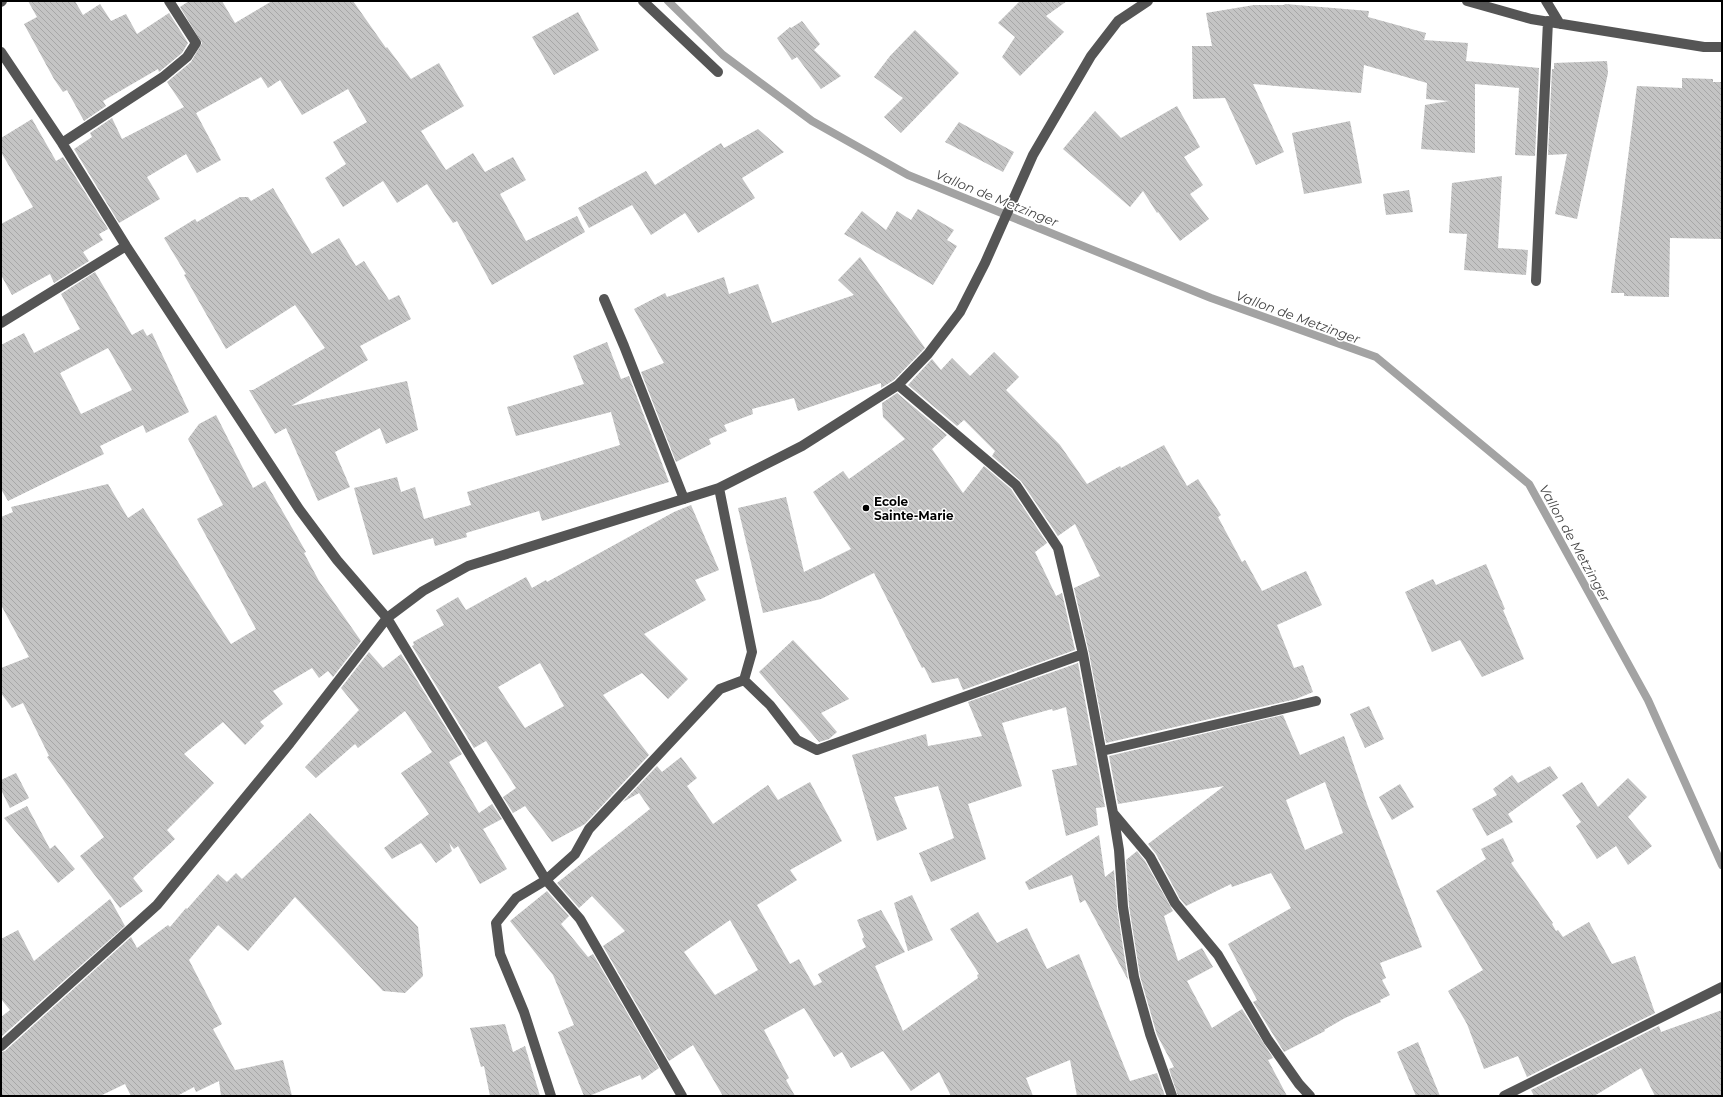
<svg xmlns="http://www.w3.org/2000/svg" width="1723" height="1097" viewBox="0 0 1723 1097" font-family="Montserrat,sans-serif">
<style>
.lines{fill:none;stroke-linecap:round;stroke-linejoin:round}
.stream{stroke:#a3a3a3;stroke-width:8}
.building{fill:url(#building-back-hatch);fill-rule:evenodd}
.minor{stroke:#555;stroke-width:10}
.poi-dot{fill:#000;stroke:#fff;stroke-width:1.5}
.labels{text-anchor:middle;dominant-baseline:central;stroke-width:3;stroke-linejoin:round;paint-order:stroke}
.poi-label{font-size:12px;font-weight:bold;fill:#000;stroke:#fff;text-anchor:start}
.water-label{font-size:13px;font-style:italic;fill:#444;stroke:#fff}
</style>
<defs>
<pattern id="building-back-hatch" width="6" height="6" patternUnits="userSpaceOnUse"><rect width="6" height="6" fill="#c4c4c4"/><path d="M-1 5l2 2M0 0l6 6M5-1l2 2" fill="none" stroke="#a7a7a7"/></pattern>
</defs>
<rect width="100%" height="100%" fill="#fff"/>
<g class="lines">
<path class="stream" d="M668,1L723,55L812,121L908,175L1211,298L1376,357L1529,484L1648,700L1722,865"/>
</g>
<path class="building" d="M28,1H75L83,15L100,4L111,21L126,14L137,34L169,13L188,43L182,53L159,72L158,69L103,101L106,106L84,121L67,90L63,92L54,79L24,24L37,17Z
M189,1H222L235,23L272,1H353L386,48L387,47L411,79L439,63L464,106L421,131L446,170L473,153L485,172L513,157L526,180L500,194L526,241L577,216L585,232L492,285L457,221L453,223L427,184L397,203L383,181L343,207L325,178L346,164L333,142L367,122L348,89L302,115L280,80L268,88L261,77L196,113L221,160L197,173L186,154L147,177L160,199L119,223L74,149L92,137L90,133L112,118L122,139L184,107L167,82L191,62L202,43L180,7Z
M1020,1H1067L1046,16L1064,32L1020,76L1002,57L1015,37L998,23Z
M1285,4L1369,11L1368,17L1426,33L1424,40L1468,43L1466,61L1539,68L1535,156L1515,155L1519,88L1475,84V153L1421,149L1425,105L1449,101L1426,99L1427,83L1364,65L1361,93L1253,84L1284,152L1256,165L1225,98L1193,99L1192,46H1212L1206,13L1254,5H1284Z
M578,12L599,50L554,75L532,37Z
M802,21L820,44L814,50L841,76L821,89L797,57L792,60L777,38L790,27L791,28Z
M915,30L959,73L901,133L884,117L903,98L874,77L890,56Z
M1607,61L1608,73L1577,219L1555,214L1567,154L1548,155L1552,69H1554V63Z
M1682,78L1713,79V82H1722V239L1670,238L1669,297L1624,296V293H1611L1637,86L1682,88Z
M1177,106L1200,147L1184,157L1203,185L1190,194L1209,219L1180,241L1158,212L1157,213L1143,191L1130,207L1063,149L1095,111L1121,138Z
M32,119L56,161L63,157L108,229L99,234L103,240L83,252L89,261L54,283L50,274L12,295L1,275V224L33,207L1,152V138Z
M1350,121L1362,183L1304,194L1292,133Z
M959,122L1014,152L1003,172L945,142Z
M758,129L784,152L742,178L755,198L698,233L685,213L651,235L632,205L589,228L578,208L646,171L655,185L721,143L724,148Z
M1502,176L1498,248L1528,250L1526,275L1464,270L1467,234L1449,233L1452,183Z
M273,188L312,254L339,238L356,266L364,261L389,300L399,295L411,319L360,346L368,360L291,406L407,381L418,430L386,444L380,428L335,452L350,487L318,501L286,428L275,434L249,390H253L325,348L295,305L226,349L184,275L186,274L164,238L195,219L197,222L240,197H248L251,201Z
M1409,190L1413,212L1386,215L1383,194Z
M918,209L954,230L947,240L957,246L933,285L844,234L862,211L886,230L897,211L911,220Z
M860,257L925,348L923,350L894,380L881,388V383L798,411L794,398L752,409L753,414L724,425L727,431L709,439L711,444L676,462L641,372L664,363L634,309L665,293L667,297L724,277L729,294L758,284L772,323L854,295L838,280Z
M95,272L132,335L143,329L147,336L152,333L189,412L146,433L143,425L100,446L104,454L8,501L1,489V345L24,333L34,353L80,329L61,294ZM108,348L132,390L81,414L60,373Z
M607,342L621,379L629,376L669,482L542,521L539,511L466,533L467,537L435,546L433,538L373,555L354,488L397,477L401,492L415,487L424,519L471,505L467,492L620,445L611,412L516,436L507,407L584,384L573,356Z
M994,352L1019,377L1006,390L1060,445L1087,484L1120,466L1121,468L1164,445L1187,486L1198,479L1221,515L1218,517L1242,562L1245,560L1262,591L1306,571L1322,605L1277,625L1294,668L1303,665L1313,692L1296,699L1106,743L1089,653L1074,588L1100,576L1075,524L1058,536L1021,481L992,456L995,451L964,420L957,426L908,385L932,359L941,370L952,358L970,376Z
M897,393L947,435L932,449L963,493L984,466L1011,489L1047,543L1035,552L1056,596L1062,593L1075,650L963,690L958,678L932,683L924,667L922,668L874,573L821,599L763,613L738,508L786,497L804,572L851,549L813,492L843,471L849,479L905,439L883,417L882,403Z
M216,415L253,488L265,481L306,552L304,553L319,581L361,641L333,677L328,671L319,678L312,668L273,691L283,704L260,722L264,726L245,745L223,722L184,754L214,783L167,830L175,839L133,878L143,891L120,908L80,856L104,837L47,757L49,756L23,703L12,708L1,693V668L29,657L1,605V517L13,512L11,507L108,484L128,518L143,508L231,644L256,629L197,519L223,505L188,439L199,424Z
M691,505L719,570L695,580L706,600L644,634L688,679L668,699L642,673L603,695L649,755L585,824L552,842L525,806L513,813L503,797L516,788L486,741L474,748L412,646L414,645L413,642L444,625L436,610L458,597L466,610L526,577L532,588L546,580L547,582L674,512ZM540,663L564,706L525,728L498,687Z
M1486,564L1505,609L1503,610L1524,659L1482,677L1460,640L1432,652L1405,592L1433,579L1436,585Z
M793,640L849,699L821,713L837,732L829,739L819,742L759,672Z
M369,652L383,668L401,654L462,754L449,762L479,813L492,804L502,819L483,829L507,869L480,884L458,846L454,849L449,843L452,851L436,863L421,843L392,859L384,848L429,814L401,773L432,752L405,711L358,748L355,744L316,778L305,767L359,710L341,688Z
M1078,663L1105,807L1096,808L1098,825L1066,836L1052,770L1077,765L1066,707L1053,711L1052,709L1002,723L1022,786L968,804L986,859L931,882L919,853L954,838L938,786L894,797L907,829L877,841L852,755L926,734L928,746L982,736L968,702Z
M1369,706L1384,739L1365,748L1350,714Z
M1283,715L1300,755L1344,736L1367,804L1422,947L1380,963L1386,978L1382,980L1390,995L1380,1000L1381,1002L1345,1018L1324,1030L1325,1031L1284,1052L1253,1002L1257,1000L1228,944L1291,908L1271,873L1232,887L1231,884L1186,906L1180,899L1156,854L1148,844L1224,786L1118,804L1109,756ZM1325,782L1343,833L1305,850L1286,800Z
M681,757L697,778L687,786L713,824L768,785L778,800L810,782L842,841L790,870L797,880L757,905L790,964L799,959L814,986L822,982L818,974L866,947L862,939L864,937L857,920L881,910L905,952L875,966L903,1031L978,978L977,975L979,974L950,929L978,912L997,943L1027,928L1047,969L1079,954L1130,1081L1157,1073L1165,1096H1077L1070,1060L1026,1078L1033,1096H951L939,1072L911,1091L883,1051L851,1068L842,1052L834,1057L804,1008L764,1030L789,1078L786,1080L795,1096H723L693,1045L669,1061L603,946L625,931L592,896L579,908L557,883L650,809L639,793L623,802L657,766L662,772ZM730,920L758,970L715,995L684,952Z
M1550,766L1558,778L1508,814L1513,822L1487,836L1472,809L1497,795L1493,789L1512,775L1518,783Z
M16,773L29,798L10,808L1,790V780Z
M1628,778L1647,797L1628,817L1652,846L1628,865L1616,846L1597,859L1576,826L1581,822L1562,795L1582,782L1598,807Z
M1400,784L1414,807L1392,820L1379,797Z
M27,806L50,849L55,845L75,869L58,883L4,818Z
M310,813L418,927L423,976L405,993L383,991L295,897L248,951L218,925L189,960L222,1024L213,1029L235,1070L283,1060L292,1096H221L219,1081L196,1092L194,1087L177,1096H131L125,1084L100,1096H1V1052L5,1051L131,937L137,948L168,925L170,927L186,908L187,909L218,874L227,882L236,873L242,879Z
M1099,835L1105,877L1114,870L1117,908L1128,980L1085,900L1080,903L1072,875L1029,890L1025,882Z
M1503,838L1514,861L1511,863L1553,923L1552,924L1556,931L1558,930L1563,937L1589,922L1612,964L1635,956L1655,1013L1527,1077L1518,1056L1484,1069L1467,1024L1448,991L1483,970L1436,891L1486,859L1481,849Z
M1137,851L1145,861L1173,911L1164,916L1178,961L1202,948L1213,967L1187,981L1212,1028L1242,1009L1273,1058L1268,1060L1287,1096H1178L1169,1069L1174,1067L1157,1035L1140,976L1129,906L1126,860Z
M547,891L569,916L561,924L588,957L593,954L659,1068L642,1080L640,1075L589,1096H584L558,1032L574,1025L553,975L510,921Z
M912,895L933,940L908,951L894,903Z
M110,899L125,926L1,1037V1017L10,1010L1,999V939L18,930L34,961Z
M1722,1010V1096H1655L1641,1068L1594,1096H1534L1531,1090L1659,1026L1661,1032Z
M505,1024L513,1052L525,1046L540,1096H490L484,1066L481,1067L470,1028Z
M1418,1042L1440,1096H1416L1397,1052Z"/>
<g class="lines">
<path class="minor" d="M643,1L718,72
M1467,1L1531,19L1704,47H1722
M1546,1L1560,24
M1,2L2,1
M1,52L62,143L126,246L299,509L337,560L387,618L546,880L516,898L496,923L500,954L524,1012L551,1096
M62,143L163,77L187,57L196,43L169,1
M1536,281L1548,21
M604,299L624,346L684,499
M1,323L126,246
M898,385L1016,485L1058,548L1083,654L1113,813L1119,850L1123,907L1134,977L1150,1034L1172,1096
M719,488L752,652L744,680
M744,680L770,705L797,740L817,750L1083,654
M1102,751L1316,701
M1113,813L1150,857L1175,903L1218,955L1268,1040L1299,1084L1310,1096
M1,1046L157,905L290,743L387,618L423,591L468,566L719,488L802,446L898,385L928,354L960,312L985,263L1033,155L1091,56L1118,21L1148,1
M682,1096L580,919L546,880L575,854L589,829L720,689L744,680
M1504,1096L1722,987"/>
</g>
<circle class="poi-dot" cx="866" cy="508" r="4"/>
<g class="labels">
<g class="poi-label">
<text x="874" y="501">Ecole<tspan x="874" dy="14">Sainte-Marie</tspan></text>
</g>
<g class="water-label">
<text transform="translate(997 198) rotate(22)">Vallon de Metzinger</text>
<text transform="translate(1298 317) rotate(20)">Vallon de Metzinger</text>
<text transform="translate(1575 543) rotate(61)">Vallon de Metzinger</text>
</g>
</g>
<rect width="1723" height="1097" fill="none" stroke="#000000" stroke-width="4"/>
</svg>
